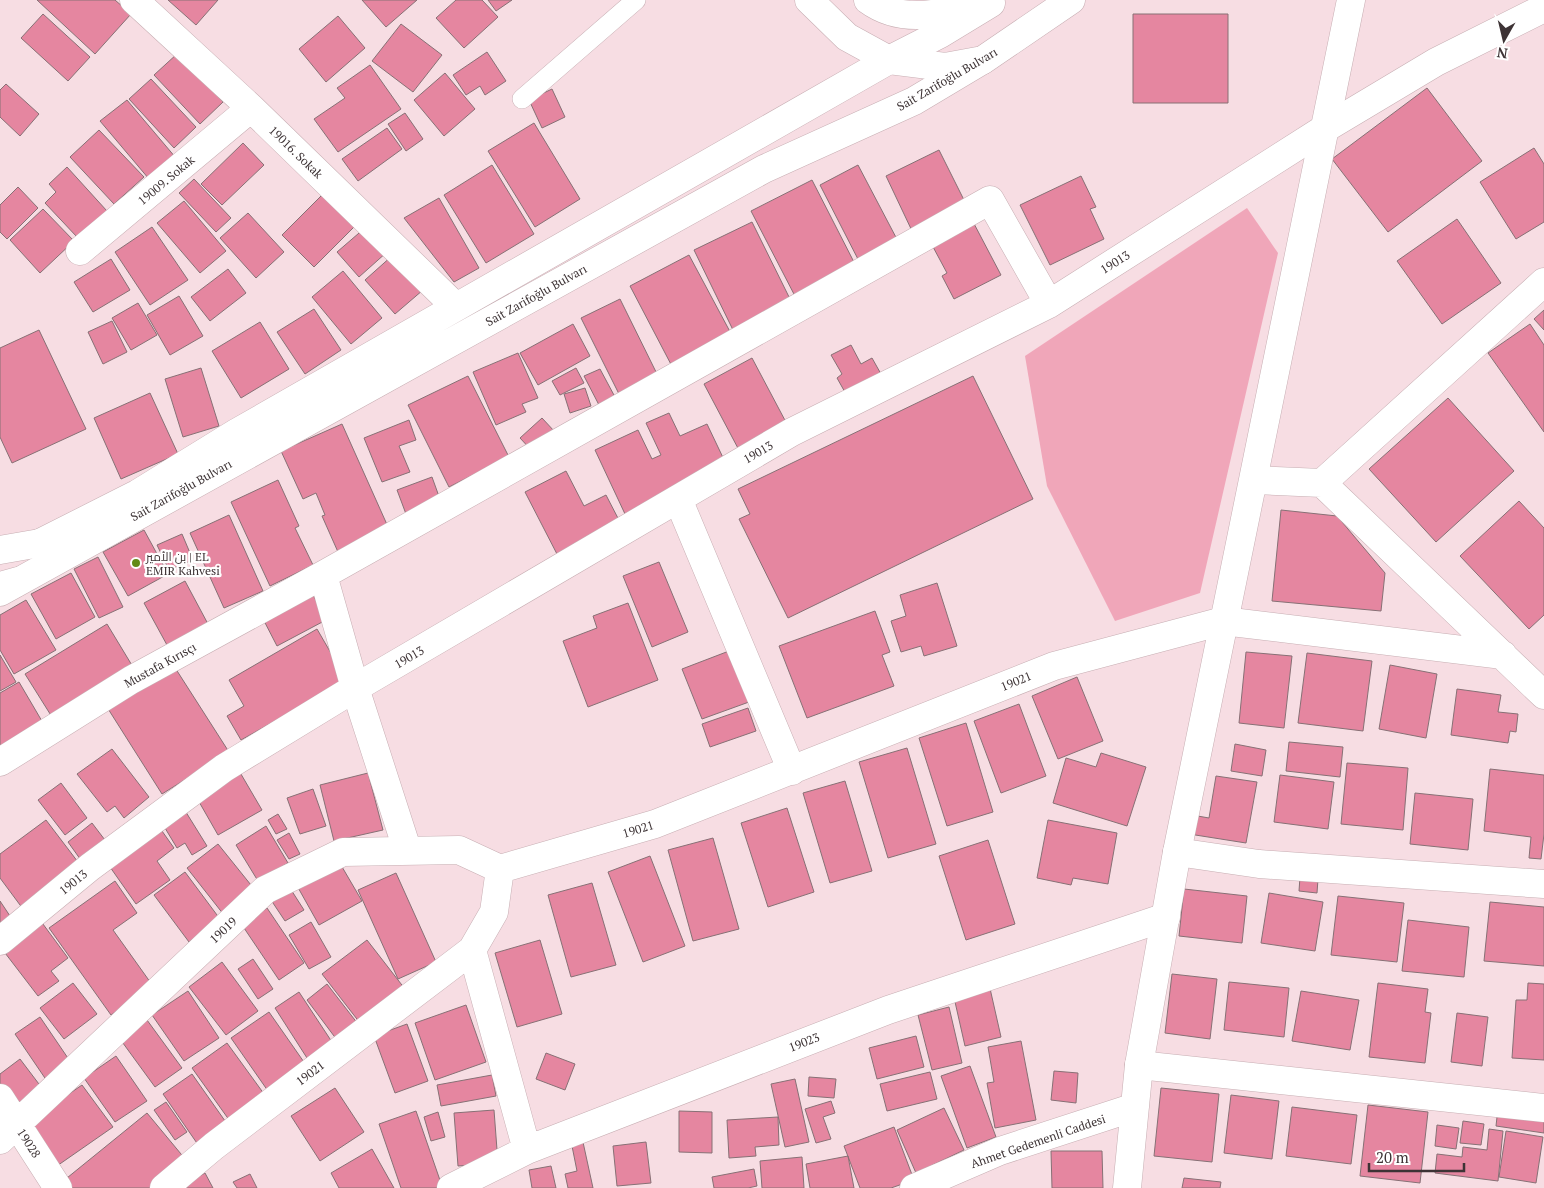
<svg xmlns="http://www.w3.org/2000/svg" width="1544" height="1188" viewBox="0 0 1544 1188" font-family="'PT Serif',Cairo,serif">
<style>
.green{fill:#f0a6b9}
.building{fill:#e586a0;stroke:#877075}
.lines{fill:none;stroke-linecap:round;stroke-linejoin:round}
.lane-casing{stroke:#c7aeb3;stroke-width:20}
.street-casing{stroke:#c7aeb3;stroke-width:29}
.secondary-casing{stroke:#c7aeb3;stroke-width:29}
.lane{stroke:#fff;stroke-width:19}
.street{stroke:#fff;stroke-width:28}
.secondary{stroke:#fff;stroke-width:28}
.poi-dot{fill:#638a16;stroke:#fff;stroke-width:2}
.labels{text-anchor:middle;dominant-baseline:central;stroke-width:4.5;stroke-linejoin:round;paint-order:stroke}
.street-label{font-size:12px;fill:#3d3335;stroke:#fff}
.poi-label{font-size:12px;fill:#3d3335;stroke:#fff;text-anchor:start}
</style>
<rect width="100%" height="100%" fill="#f7dde3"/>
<path class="green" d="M1247,208L1278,253L1200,593L1115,621L1047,486L1025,356Z"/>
<path class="building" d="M37,0H115L131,14L95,54Z
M168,0H218L196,25Z
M362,0H417L386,27Z
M456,0H482L498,17L464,48L436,18Z
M488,0H512L496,11Z
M43,14L90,57L68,81L21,38Z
M1133,14H1228V103H1133Z
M338,16L365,48L326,82L299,49Z
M401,24L442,55L413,92L372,61Z
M487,52L506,81L485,95L480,86L466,95L453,75Z
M178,53L223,102L200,124L154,75Z
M370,65L401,109L338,152L314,119L345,98L337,88Z
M445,73L475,109L444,136L414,100Z
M151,79L196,127L174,148L129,99Z
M6,84L39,114L20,136L0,117V90Z
M1427,88L1482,161L1388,232L1332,159Z
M552,89L565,117L542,128L529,100Z
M127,100L176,158L149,179L100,121Z
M405,113L423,139L406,151L388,124Z
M534,123L580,199L535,227L488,151Z
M387,128L402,149L358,181L342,159Z
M99,130L144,177L114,204L70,157Z
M243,143L264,165L222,205L201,184Z
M1534,148L1544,164V222L1516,239L1480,182Z
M939,150L967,206L913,233L886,176Z
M492,165L534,234L486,263L444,195Z
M858,165L900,245L861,265L820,185Z
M67,167L107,211L77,237L45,203L56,192L49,184Z
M1081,176L1096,207L1090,209L1104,239L1050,265L1020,205Z
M194,179L231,218L216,232L179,193Z
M812,180L857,268L796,298L751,211Z
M18,187L38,208L7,239L0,232V205Z
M326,191L358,223L314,267L282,235Z
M439,198L479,268L454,282L404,218Z
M184,201L226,251L200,273L157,223Z
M43,209L74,241L40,273L10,240Z
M248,213L284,252L256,278L220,238Z
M971,218L1001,275L954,299L942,276L947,273L932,245Z
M1457,219L1501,283L1442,324L1397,261Z
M752,222L792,303L733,330L694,250Z
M152,227L188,280L150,305L115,252Z
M366,227L387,252L359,277L337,252Z
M393,255L423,290L395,314L365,280Z
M689,255L735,341L675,372L630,286Z
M111,259L130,290L93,312L74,282Z
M228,269L246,293L210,321L191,297Z
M343,271L382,318L351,344L312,297Z
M179,296L203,336L170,355L147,315Z
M620,299L659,378L621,398L581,318Z
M138,303L157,335L131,350L112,318Z
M314,309L341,350L305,374L277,332Z
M1544,310V330L1534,319Z
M112,321L127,352L103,364L88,332Z
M260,322L289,369L241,398L212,351Z
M573,324L590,356L538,385L520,353Z
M1530,324L1544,345V432L1488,353Z
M39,330L86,429L12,463L0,437V348Z
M851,345L861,364L872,358L881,374L846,394L837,378L842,374L831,355Z
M518,353L538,398L522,404L526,412L496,425L473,372Z
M752,358L788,426L740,452L704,384Z
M201,368L219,426L183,437L165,379Z
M576,368L584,383L560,395L552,381Z
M600,369L615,397L599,405L584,376Z
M468,376L509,457L449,487L408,405Z
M973,376L1033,499L788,618L739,519L750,514L738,489Z
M585,388L591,406L570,413L564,394Z
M150,393L178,454L121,479L94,418Z
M1448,398L1514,471L1436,542L1369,469Z
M669,413L680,436L707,424L727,466L625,514L595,450L638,430L652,459L661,455L646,423Z
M542,418L555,432L533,452L520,438Z
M409,420L416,440L399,446L410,472L382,482L364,438Z
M342,424L389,529L338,552L322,516L325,515L316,493L303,499L281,451Z
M566,471L584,506L606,495L621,524L558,556L525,492Z
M432,477L441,502L406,514L397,490Z
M278,480L299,526L295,528L313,565L270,586L231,502Z
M1519,501L1544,528V615L1529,629L1460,556Z
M1281,510L1337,516L1385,573L1381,611L1272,601Z
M229,515L263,591L224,608L190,533Z
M144,530L168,574L128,596L103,552Z
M182,534L193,560L169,570L157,545Z
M98,557L123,607L99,618L74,569Z
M659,562L688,632L652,647L623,576Z
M71,573L95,617L56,639L31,594Z
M185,581L208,624L167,645L144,603Z
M937,583L957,646L924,656L921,646L901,652L891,621L906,616L900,595Z
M310,589L326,620L277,646L261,615Z
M26,600L56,650L14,674L0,650V615Z
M628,603L658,680L588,707L563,641L597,628L593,616Z
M875,611L890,652L882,655L894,686L807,718L779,646Z
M107,624L133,667L52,717L25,674Z
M317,629L350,686L309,702L241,740L227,716L244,706L229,680Z
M729,651L749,702L702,719L682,669Z
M1246,652L1292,656L1284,728L1239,723Z
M1307,653L1372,661L1363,731L1298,723Z
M0,655L16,682L0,691Z
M172,663L229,752L162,794L105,704Z
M1390,665L1437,674L1426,738L1379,729Z
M1077,677L1103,741L1058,759L1032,696Z
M19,682L46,728L0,750V693Z
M1457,689L1501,695L1498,712L1518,714L1516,732L1510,731L1508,743L1451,735Z
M1019,704L1046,776L1001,793L974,721Z
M748,708L756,731L710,747L702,724Z
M966,723L993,812L947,826L919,738Z
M1289,742L1343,747L1340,777L1286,771Z
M1235,744L1266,750L1262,776L1231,771Z
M907,748L936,844L888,858L859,762Z
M112,749L149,797L124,818L115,806L107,812L77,774Z
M1101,753L1146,767L1127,826L1053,803L1066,758L1096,767Z
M1347,763L1408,768L1403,830L1341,824Z
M238,769L262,810L218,835L194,793Z
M1490,769L1544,775V834L1541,859L1529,858L1531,837L1484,831Z
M368,773L383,830L334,841L320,785Z
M1280,775L1334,782L1328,829L1274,822Z
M1216,776L1257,782L1246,843L1189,834L1192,815L1209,818Z
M845,781L872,871L830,883L803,793Z
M61,783L87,818L65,835L38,800Z
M313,789L326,826L300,834L287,798Z
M1415,793L1473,799L1468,850L1410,844Z
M787,808L814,892L768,907L741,823Z
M184,809L207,846L192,855L185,843L177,848L162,823Z
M278,814L287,829L276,834L268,820Z
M46,820L81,866L23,909L0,878V854Z
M1048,820L1117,833L1108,884L1073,878L1071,885L1037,878Z
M92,823L108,844L83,863L68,842Z
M266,826L288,863L258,881L236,845Z
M162,831L174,848L157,861L170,880L136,904L110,867Z
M289,833L300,854L289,859L277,840Z
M713,838L739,929L693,941L668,850Z
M988,840L1015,924L966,940L939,856Z
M218,844L255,890L224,915L187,868Z
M650,856L685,946L643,962L608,872Z
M338,860L362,901L319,925L296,884Z
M185,872L220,919L189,942L154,895Z
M396,873L436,962L398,979L358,890Z
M1300,877L1318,879L1317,893L1299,891Z
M115,881L137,913L113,930L153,986L111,1015L49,928Z
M592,883L616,965L571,977L548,895Z
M288,885L304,910L285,921L269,897Z
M1184,889L1247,896L1242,943L1179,936Z
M1269,893L1323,902L1315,951L1261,943Z
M1338,896L1404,903L1397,962L1331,955Z
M0,901L14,922L0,931Z
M1490,902L1544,907V966L1484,961Z
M267,908L304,963L279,980L242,925Z
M40,920L68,958L51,971L59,981L38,996L2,949Z
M1408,920L1469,927L1464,977L1402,971Z
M311,922L331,957L309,969L289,935Z
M367,940L405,989L360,1023L322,974Z
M540,940L562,1014L517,1027L495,953Z
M253,959L273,989L258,999L238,969Z
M222,962L258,1011L226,1035L189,987Z
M1172,974L1217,979L1210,1039L1165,1033Z
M1229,982L1289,988L1284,1037L1224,1030Z
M73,983L97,1014L64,1039L40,1008Z
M1378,983L1428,989L1425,1012L1431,1013L1425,1063L1369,1057Z
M1528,983L1544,984V1060L1512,1058L1516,1000H1527Z
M327,984L358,1024L337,1040L307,1000Z
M989,984L1001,1037L965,1046L953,993Z
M188,991L219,1038L184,1061L152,1015Z
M1301,991L1359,1000L1350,1050L1292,1041Z
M299,992L332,1042L307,1058L275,1008Z
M466,1005L486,1062L435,1080L415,1023Z
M949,1007L962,1063L932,1070L918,1015Z
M269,1012L306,1065L268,1091L231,1038Z
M1457,1013L1488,1017L1482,1066L1451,1062Z
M40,1017L74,1067L49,1084L15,1034Z
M147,1020L182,1068L155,1087L120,1039Z
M407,1024L428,1081L395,1093L374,1036Z
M916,1036L924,1067L877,1079L869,1048Z
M1021,1041L1036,1120L995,1128L987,1083L994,1082L988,1047Z
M227,1043L267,1098L232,1124L192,1068Z
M546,1053L575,1064L565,1090L536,1079Z
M116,1056L147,1101L115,1122L84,1078Z
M20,1059L45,1092L20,1110L0,1084V1074Z
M970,1066L996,1137L967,1148L941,1076Z
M1054,1071L1078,1073L1076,1103L1051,1100Z
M930,1072L937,1099L887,1111L880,1084Z
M192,1074L230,1128L201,1149L163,1094Z
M492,1075L496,1096L441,1106L437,1085Z
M809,1077L836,1079L834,1098L808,1096Z
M795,1079L809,1142L785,1147L771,1084Z
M82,1085L113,1127L54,1168L24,1125Z
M335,1088L364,1132L320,1161L291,1116Z
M1161,1088L1219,1094L1212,1162L1154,1156Z
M1231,1095L1279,1101L1272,1159L1224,1153Z
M831,1101L835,1113L823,1117L831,1139L816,1143L805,1109Z
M166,1102L187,1132L175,1140L154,1110Z
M1368,1105L1428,1112L1420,1183L1360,1176Z
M1292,1107L1357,1115L1351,1164L1286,1156Z
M944,1108L964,1150L916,1173L897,1130Z
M1498,1108L1544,1114V1133L1496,1126Z
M494,1110L498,1163L458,1166L454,1113Z
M416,1111L442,1186L436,1188H401L379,1124Z
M679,1111L712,1112V1153L679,1152Z
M438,1112L445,1137L431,1141L424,1117Z
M147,1113L186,1160L152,1188H67L62,1182Z
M778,1117L779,1145L755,1147L756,1156L729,1158L727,1120Z
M1463,1121L1484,1124L1481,1145L1460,1143Z
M1437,1125L1459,1128L1456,1149L1435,1146Z
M894,1127L914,1180L891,1188H860L844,1146Z
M1489,1129L1503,1131L1498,1181L1435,1173L1437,1154L1462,1157L1463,1147L1487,1150Z
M1506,1131L1543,1137L1536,1183L1499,1177Z
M581,1133L593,1188H568L565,1174L577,1171L570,1136Z
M646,1142L651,1183L617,1186L613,1146Z
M372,1149L394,1188H339L331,1173Z
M1051,1151H1102L1103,1188H1052Z
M848,1156L854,1188H810L806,1164Z
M802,1157L804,1188H762L760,1161Z
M551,1166L556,1188H532L529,1170Z
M754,1169L757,1186L748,1188H714L712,1177Z
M205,1173L213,1188H178Z
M250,1174L257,1188H237L233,1182Z
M1184,1178L1221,1182L1220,1188H1182Z"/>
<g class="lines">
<defs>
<path id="lane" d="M522,99L636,0"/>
<path id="street" d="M134,0L251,108L456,307
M80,251L251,108
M1254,480L1322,483L1544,282
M1322,483L1544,695
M678,499L792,771
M40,543L137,494L236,433L889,60L940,34L991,3
M323,575L355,688L407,849
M0,592L764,169L914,101L981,61
M0,762L131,680L323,575L990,200L1049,304
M1177,852L1259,864L1544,884
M0,941L90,867L224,768L355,688L792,432L1049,304L1324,129L1436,62L1544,8
M472,950L527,1150
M1139,1065L1544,1108
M0,1098L58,1188
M0,1140L265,890L343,852L459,850L500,869
M164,1188L214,1146L472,950L494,912L500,869L655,824L1054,666L1223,621L1503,655
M451,1188L527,1150L888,1010L1166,917"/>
<path id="secondary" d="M809,0L847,37L889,60L945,67L983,60L1071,0
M868,0C905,27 948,12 988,0
M0,550L40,543
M0,586L18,581
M914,1188L1000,1151L1135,1107
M1127,1188L1139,1065L1177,852L1351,0"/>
</defs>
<use href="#lane" class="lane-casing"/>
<use href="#street" class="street-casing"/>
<use href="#secondary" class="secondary-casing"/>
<use href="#lane" class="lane"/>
<use href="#street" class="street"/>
<use href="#secondary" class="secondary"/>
</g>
<circle class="poi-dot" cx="136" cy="563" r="5"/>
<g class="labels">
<g class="street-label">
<text transform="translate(947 79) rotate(-30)">Sait Zarifoğlu Bulvarı</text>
<text transform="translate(296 152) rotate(44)">19016. Sokak</text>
<text transform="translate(166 180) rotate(-40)">19009. Sokak</text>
<text transform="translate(1115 262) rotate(-32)">19013</text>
<text transform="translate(536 295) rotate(-29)">Sait Zarifoğlu Bulvarı</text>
<text transform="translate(758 452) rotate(-30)">19013</text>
<text transform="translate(181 490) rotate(-29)">Sait Zarifoğlu Bulvarı</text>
<text transform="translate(409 657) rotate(-30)">19013</text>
<text transform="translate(160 665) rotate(-29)">Mustafa Kırısçı</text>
<text transform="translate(1016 681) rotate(-22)">19021</text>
<text transform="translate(638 829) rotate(-17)">19021</text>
<text transform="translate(73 882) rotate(-39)">19013</text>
<text transform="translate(223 930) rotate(-43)">19019</text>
<text transform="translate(804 1042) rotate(-21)">19023</text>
<text transform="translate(310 1073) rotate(-37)">19021</text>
<text transform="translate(1038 1141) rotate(-19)">Ahmet Gedemenli Caddesi</text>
<text transform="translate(29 1143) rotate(57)">19028</text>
</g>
<g class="poi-label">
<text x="146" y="556">بن الأمير | EL<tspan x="146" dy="14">EMIR Kahvesi</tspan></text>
</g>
</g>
<g transform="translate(1504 40) rotate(188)" stroke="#ffffff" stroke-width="4" paint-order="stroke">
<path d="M0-4L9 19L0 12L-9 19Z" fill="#3d3335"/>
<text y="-8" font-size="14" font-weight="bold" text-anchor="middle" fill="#3d3335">N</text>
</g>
<path d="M1369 1163v8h95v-8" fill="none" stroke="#3d3335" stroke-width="2.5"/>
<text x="1376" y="1163" font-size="15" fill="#3d3335" stroke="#ffffff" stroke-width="4" paint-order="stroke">20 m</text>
</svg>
